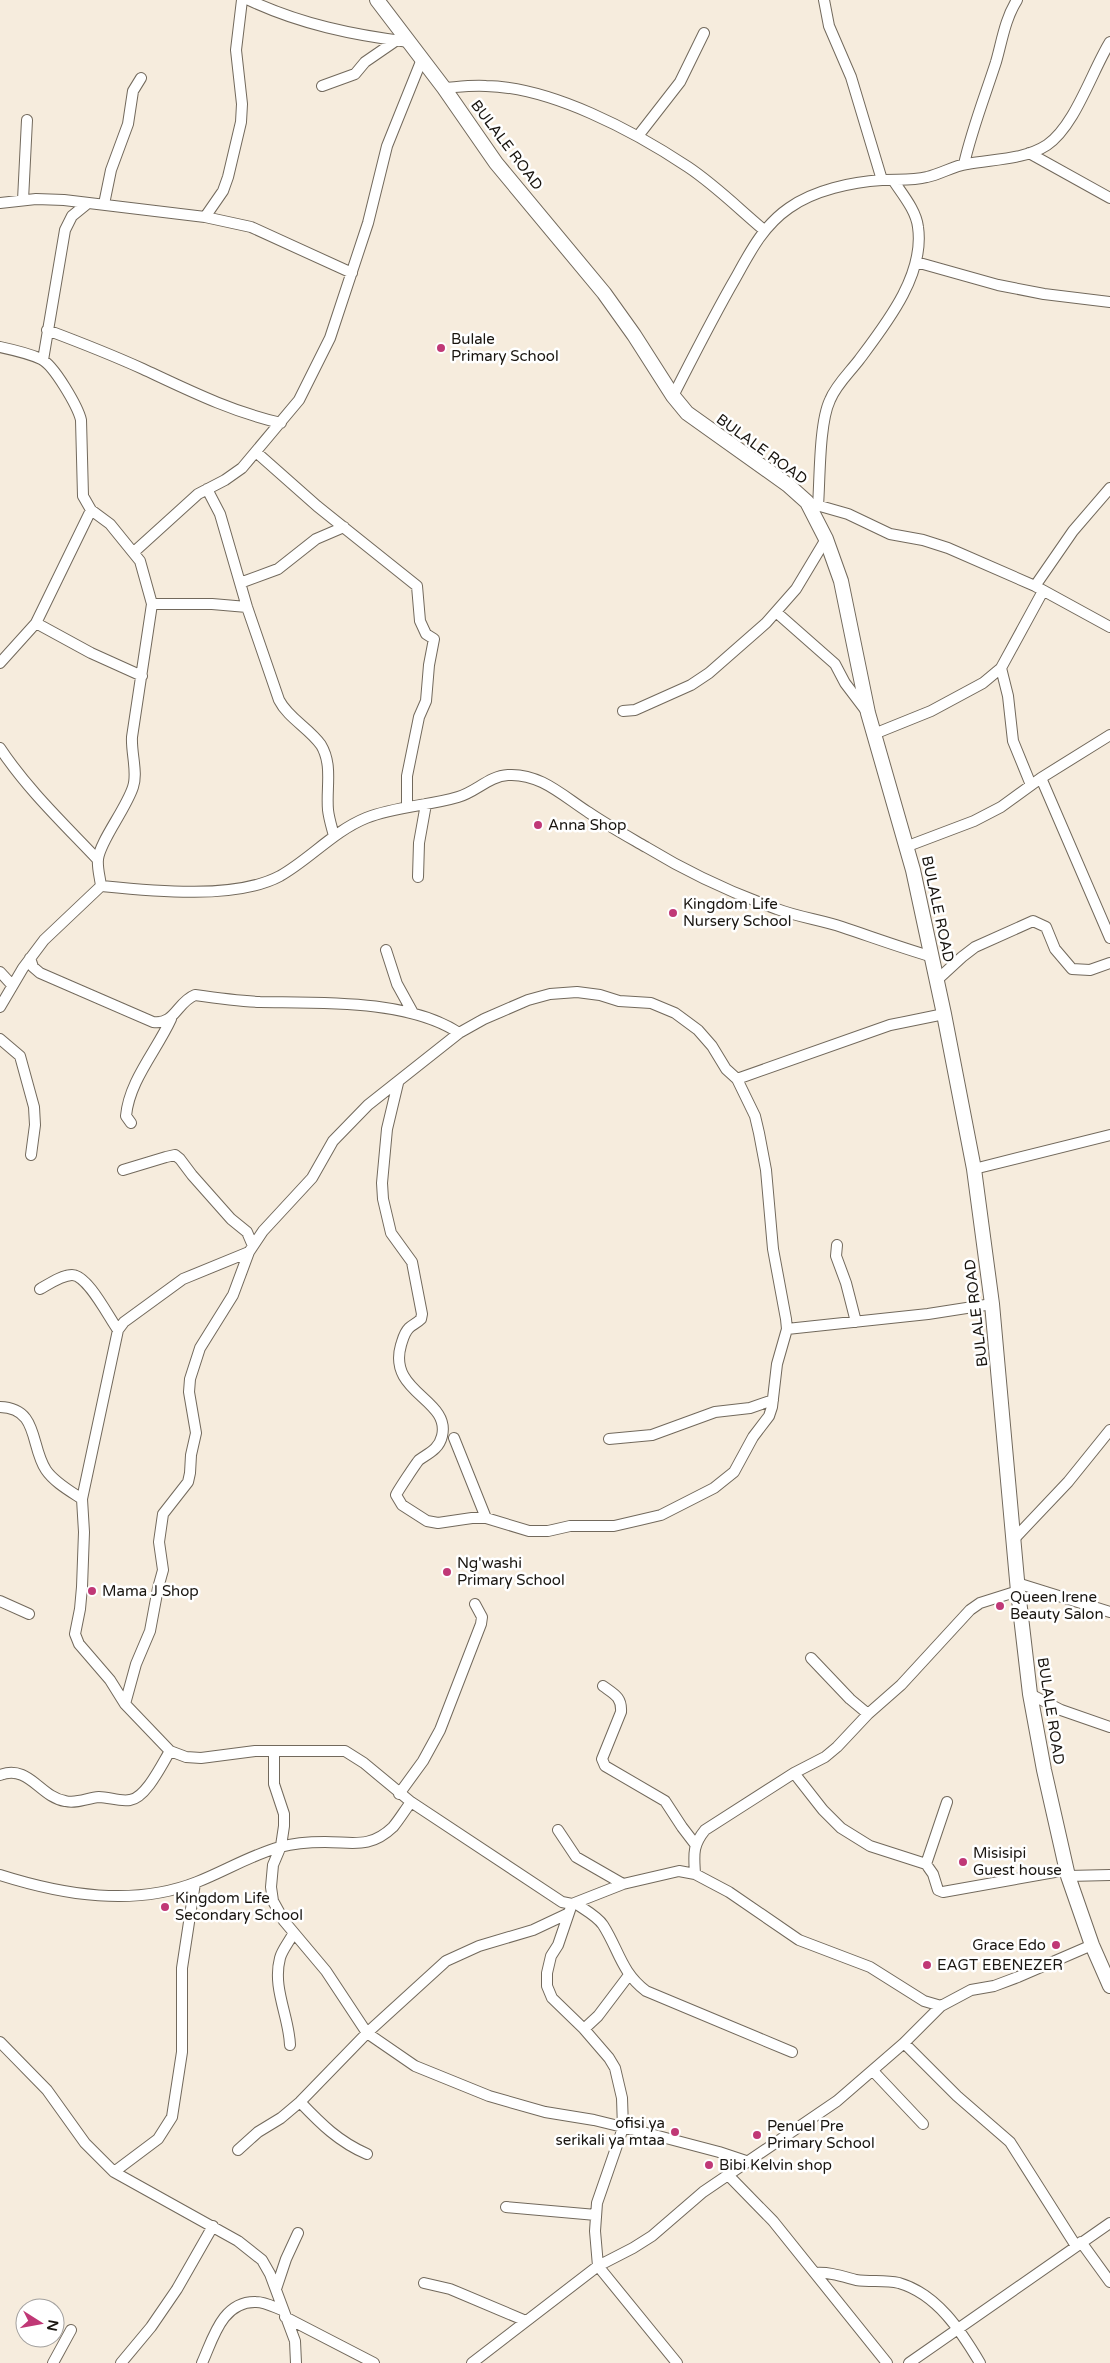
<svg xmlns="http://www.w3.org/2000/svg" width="1110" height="2363" viewBox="0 0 1110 2363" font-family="'Varela Round',sans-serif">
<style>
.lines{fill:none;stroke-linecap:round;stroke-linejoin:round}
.minor-casing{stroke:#72695c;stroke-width:12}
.tertiary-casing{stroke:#72695c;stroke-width:16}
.minor{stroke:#fff;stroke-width:10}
.tertiary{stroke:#fff;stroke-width:14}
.poi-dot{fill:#c03876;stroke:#fff;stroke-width:2}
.labels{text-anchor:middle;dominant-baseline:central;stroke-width:5;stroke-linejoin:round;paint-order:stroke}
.street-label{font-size:15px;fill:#191510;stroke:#fff}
.poi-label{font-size:15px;fill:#191510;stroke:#fff;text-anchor:start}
</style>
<rect width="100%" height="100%" fill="#f6ecdd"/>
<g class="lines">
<defs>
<path id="minor" d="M249,0C300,24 353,35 409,42
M824,0L829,26L851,77L882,180
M322,86L355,74L365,62L397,40
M444,88C458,87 472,85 486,86C551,87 634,131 688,167C715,185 739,209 764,230
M638,136L680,82L704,33
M1029,153L1110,198
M964,164C972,129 985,96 996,62C1002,41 1005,19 1017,0
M23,200L27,120
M0,203L36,199L64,200L205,217L251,227L352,273
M104,204L111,170L128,124L133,91L141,78
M205,217L223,191L228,177L241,122L242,104L236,50L242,0
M916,262L998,285L1044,294L1110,302
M47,330C79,342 112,355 143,369C188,390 232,412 281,423
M0,347C14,350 28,353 41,359C54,365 78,407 81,420L83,496L91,510L110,524L140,561L152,604L132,737C131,753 138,773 133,787C126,809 100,841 98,859C97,868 100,877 101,886
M43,360L65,230L72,216L88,203
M673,396C693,357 713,317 735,279C750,252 763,226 789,208C814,190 852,182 882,180C897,179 912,181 927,177C941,174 953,166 967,164C993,159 1024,160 1047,145C1075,126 1092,71 1110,42
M256,452L317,506L417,586L420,621L426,634L434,639L429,665L426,701L419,717L407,776V806
M207,489L220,514L247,607L279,700C288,718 309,728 321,745C333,765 326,788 328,810C329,819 332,828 334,836
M813,504L848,514L890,534L923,540L948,548L1035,586L1110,627
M818,506C820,479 819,423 830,400C836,385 849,373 859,360C886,324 925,275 918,227C916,210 902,194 893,180
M134,552L198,494L225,480L242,468L299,400L330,338L368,223L387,146L422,59
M240,583L278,569L316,539L344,527
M1035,586L1073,531L1110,488
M152,604H212L247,607
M776,612L835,664L845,683L867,712
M36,623L91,653L142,676
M0,663L36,623L91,510
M1001,668L1008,696L1013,741L1031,785
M623,711L635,710L691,685L709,673L766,623L796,589L826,539
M874,734L931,711L983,683L1001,668L1043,591
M0,748C27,789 64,824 98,860
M1041,778L1110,938
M908,846L974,821L1001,807L1041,778L1110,735
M418,877L419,843L426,804
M386,950L397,984L413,1013
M30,958L33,967L40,973L153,1022C175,1025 177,1002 195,995C216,998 238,1001 260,1002C319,1003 408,999 459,1033
M0,972L12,985
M937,980L962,957L975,947L1033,921L1046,927L1055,949L1072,969L1090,970L1110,963
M0,1007L23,968L44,940L101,886C151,891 235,900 280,876C310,859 334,831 366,818C396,806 428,806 458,797C476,792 489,776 508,775C540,773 563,796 588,812C607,825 627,836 646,847C687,872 732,893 777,909C798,917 821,920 842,927C872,937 902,948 933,957
M944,1014L890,1025L737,1079L726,1069L712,1046L698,1030L675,1013L651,1003L619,1001L600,995L577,992L550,994L528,1000L484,1019L459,1033L368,1105L333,1141L312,1178L263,1231L249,1252L183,1279L124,1322L118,1330L82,1499L84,1532L82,1587L80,1609L75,1634L79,1644L110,1680L125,1704L170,1751L186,1757L201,1758L255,1751H345L364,1763L411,1802L562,1902L572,1904L623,1884L679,1871L695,1874L729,1892L799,1940L870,1967L924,2001L941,2006L971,1990L994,1986L1018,1977L1092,1945
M0,1039L20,1056L34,1107L35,1125L31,1155
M398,1083L387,1129L382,1183L383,1199L391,1233L412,1262L422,1314L421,1319C417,1323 412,1325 409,1328C404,1333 403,1339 401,1345C387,1393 451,1399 442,1436C439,1449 429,1453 419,1460C417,1462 397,1492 396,1495L402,1505L427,1521L438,1523L472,1518H486L529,1531H548L570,1526H614L661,1515L714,1488L734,1472L753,1437L769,1416L772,1407L777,1364L787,1329L786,1319L773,1249L766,1170L759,1133L755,1116L737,1079
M131,1123L126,1116C129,1081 157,1050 171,1019
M974,1169L1110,1135
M123,1170L166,1157L175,1155L180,1159L192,1175L231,1219L247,1232L253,1246
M837,1245L836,1256L846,1283L856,1322
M40,1289C49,1284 62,1275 72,1275C88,1275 109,1318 118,1330
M787,1329L928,1314L992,1304
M0,1407C39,1408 30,1446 46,1470C54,1482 70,1491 82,1499
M454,1438L486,1518
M609,1439L652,1435L715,1412L750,1408L773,1400
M1014,1539L1068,1482L1110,1430
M1017,1583L1110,1612
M0,1601L29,1614
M811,1658L850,1699L868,1714
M603,1686C614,1694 622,1697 621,1712L602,1759L605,1766L665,1801L682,1827L695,1844
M1030,1694L1061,1710L1110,1727
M125,1704L136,1664L150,1631L158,1588L163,1570L159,1542L163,1514L188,1482L190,1473L191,1455L196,1433L189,1392L190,1379L200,1348L233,1295L249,1252
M274,1751V1784L284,1814V1826L281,1846L273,1865L271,1887L273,1901L284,1921L326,1971L367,2033L415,2066L489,2096L545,2112L594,2120L643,2132L719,2152L746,2161
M794,1773L823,1810L841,1828L870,1846L926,1864L933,1874L938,1890L943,1892L1066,1870
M0,1775C29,1764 40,1797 65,1801C77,1804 87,1798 99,1797C109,1797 120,1802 130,1800C146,1798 162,1764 170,1751
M399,1794L423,1761L440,1730L481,1624L482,1617L475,1604
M558,1830L576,1857L623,1884
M926,1864L947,1802
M695,1874C694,1855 692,1846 705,1830L794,1773L825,1757L837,1747L868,1714L901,1685L970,1610L980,1603L1018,1591
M0,1875C63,1895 134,1907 197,1882C225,1871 251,1855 280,1847C294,1843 311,1842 325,1842C353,1842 370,1849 393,1827C399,1820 405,1810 411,1802
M1068,1876L1110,1875
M575,1903C585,1910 597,1916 603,1925C619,1950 621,1972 646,1991L792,2052
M572,1904L558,1945L551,1956L547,1973V1986L552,1998L584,2029L609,2058L615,2068L622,2098L623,2128L597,2203L595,2231L598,2266L677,2363
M584,2029L598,2016L629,1975
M0,2042L47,2090L85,2143L114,2172L238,2241L262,2260L270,2274L295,2341L296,2363
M904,2043L957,2096L1010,2142L1076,2246
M290,2045C289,2016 272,1988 280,1958C282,1950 289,1942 293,1934
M873,2071L923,2124
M300,2102C321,2124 339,2142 367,2154
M238,2150L258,2132L281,2118L300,2102L367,2033L446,1961L479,1946L533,1930L567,1914
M114,2172L158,2139L172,2117L182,2052V1968L195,1883
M728,2175L773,2221L887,2363
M506,2207L596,2215
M1081,2242L1110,2282
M815,2273C830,2272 841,2276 856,2280C871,2282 885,2280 899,2283C937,2294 961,2331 980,2363
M424,2283L450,2289L526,2321
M276,2289L286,2259L298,2233
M285,2317L374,2363
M53,2363L71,2330
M121,2363L151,2327L177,2289L213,2226
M202,2363C213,2339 222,2301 256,2302C265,2302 274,2307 282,2310
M472,2363L598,2266L633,2248L652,2236L703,2192L837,2101L904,2043L941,2006
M909,2363L1110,2223"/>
<path id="tertiary" d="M377,0L444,88L496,163L604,293L634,335L673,396L687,413L788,485L807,502L826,539L841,581L868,713L913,870L944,1014L974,1169L992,1304L1018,1591L1030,1694L1044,1770L1068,1876L1092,1945L1110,1986"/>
</defs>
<use href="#minor" class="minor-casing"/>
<use href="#tertiary" class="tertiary-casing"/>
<use href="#minor" class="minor"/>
<use href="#tertiary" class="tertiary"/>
</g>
<g class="poi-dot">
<circle cx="441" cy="348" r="5"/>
<circle cx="538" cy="825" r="5"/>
<circle cx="673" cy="913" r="5"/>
<circle cx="447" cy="1572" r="5"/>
<circle cx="92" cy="1591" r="5"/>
<circle cx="1000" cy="1606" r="5"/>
<circle cx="963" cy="1862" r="5"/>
<circle cx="165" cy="1907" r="5"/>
<circle cx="1056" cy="1945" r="5"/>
<circle cx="927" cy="1965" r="5"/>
<circle cx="675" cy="2132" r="5"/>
<circle cx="757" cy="2135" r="5"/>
<circle cx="709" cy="2165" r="5"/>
</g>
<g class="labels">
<g class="street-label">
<text transform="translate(507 145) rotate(53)">BULALE ROAD</text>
<text transform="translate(762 449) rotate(36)">BULALE ROAD</text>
<text transform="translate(938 909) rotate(78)">BULALE ROAD</text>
<text transform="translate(976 1313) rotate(-97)">BULALE ROAD</text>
<text transform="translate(1051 1711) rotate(81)">BULALE ROAD</text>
</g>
<g class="poi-label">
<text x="451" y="339">Bulale<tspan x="451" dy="17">Primary School</tspan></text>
<text x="548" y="825">Anna Shop</text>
<text x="683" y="904">Kingdom Life<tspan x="683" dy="17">Nursery School</tspan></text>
<text x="457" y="1563">Ng'washi<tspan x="457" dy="17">Primary School</tspan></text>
<text x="102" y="1591">Mama J Shop</text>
<text x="1010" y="1597">Queen Irene<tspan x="1010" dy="17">Beauty Salon</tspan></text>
<text x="973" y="1853">Misisipi<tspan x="973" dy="17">Guest house</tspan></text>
<text x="175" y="1898">Kingdom Life<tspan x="175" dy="17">Secondary School</tspan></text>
<text x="1046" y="1945" text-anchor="end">Grace Edo</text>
<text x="937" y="1965">EAGT EBENEZER</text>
<text x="665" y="2123" text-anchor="end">ofisi ya<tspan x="665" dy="17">serikali ya mtaa</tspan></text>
<text x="767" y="2126">Penuel Pre<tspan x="767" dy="17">Primary School</tspan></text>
<text x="719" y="2165">Bibi Kelvin shop</text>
</g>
</g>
<g transform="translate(40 2323) rotate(101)"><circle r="24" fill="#ffffff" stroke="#a3a19f"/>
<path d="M0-4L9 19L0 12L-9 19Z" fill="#c03876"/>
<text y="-8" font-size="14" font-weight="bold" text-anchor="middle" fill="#191510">N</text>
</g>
</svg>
